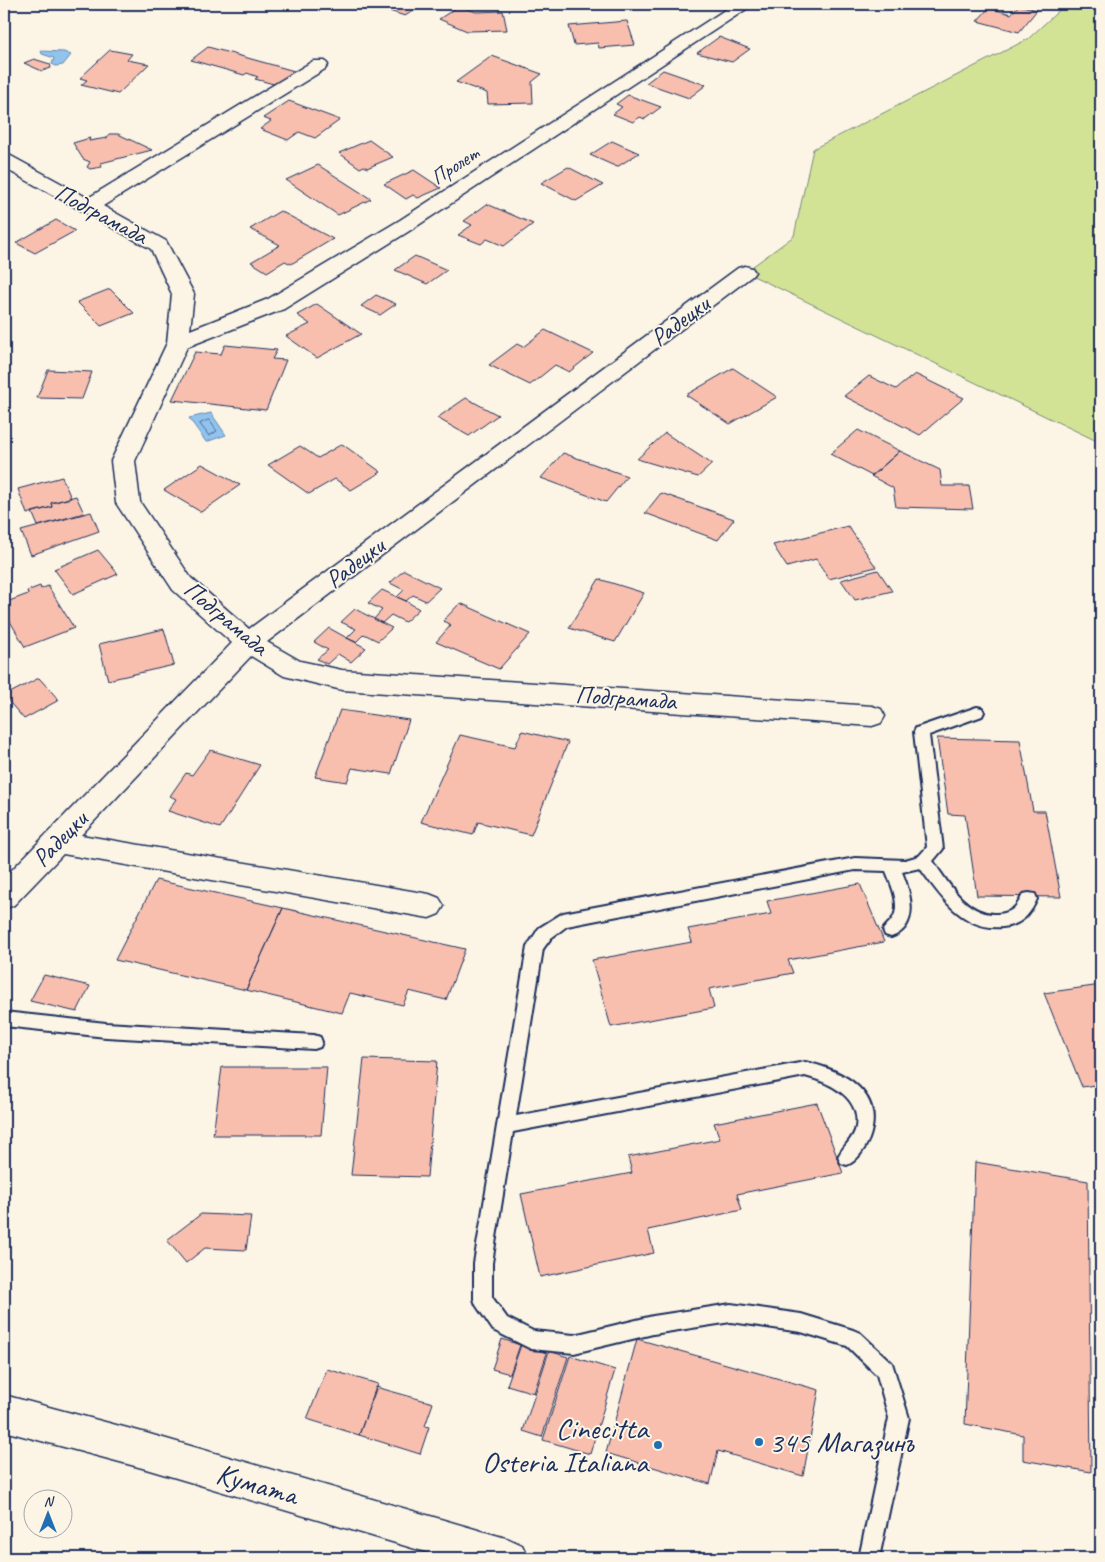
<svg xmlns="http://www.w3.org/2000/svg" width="1105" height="1562" viewBox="0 0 1105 1562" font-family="Caveat,sans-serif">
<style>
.green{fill:#d3e396;stroke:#77897a}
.water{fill:#91c3ed;stroke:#6288b4}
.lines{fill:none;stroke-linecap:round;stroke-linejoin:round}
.shore{stroke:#4a6a97;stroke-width:1}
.building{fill:#f8bfaf;stroke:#1b2f5e}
.lane-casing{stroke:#1b2f5e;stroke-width:4}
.street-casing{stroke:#1b2f5e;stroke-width:3}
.secondary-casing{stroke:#1b2f5e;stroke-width:3}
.lane{fill:#fcf5e5;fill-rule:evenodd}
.street{fill:#fcf5e5;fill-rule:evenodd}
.secondary{fill:#fcf5e5;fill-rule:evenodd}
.poi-dot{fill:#1f6fb2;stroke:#fcf5e5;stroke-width:2}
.labels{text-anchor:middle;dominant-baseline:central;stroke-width:4;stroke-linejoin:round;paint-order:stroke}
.far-street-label{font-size:21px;fill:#1b2f5e;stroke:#fcf5e5}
.street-label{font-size:25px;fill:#1b2f5e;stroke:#fcf5e5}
.near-poi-label{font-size:30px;fill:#1b2f5e;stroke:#fcf5e5;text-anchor:end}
.near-street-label{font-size:30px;fill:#1b2f5e;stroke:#fcf5e5}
</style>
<rect width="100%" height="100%" fill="#fcf5e5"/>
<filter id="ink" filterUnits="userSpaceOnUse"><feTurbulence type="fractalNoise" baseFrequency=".02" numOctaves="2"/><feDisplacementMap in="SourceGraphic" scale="10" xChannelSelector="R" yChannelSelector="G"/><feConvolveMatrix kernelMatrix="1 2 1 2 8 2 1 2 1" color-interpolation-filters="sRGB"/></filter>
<g filter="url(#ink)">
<path class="green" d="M1066,4H1101V443L745,272L794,236L813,149L1028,39Z"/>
<path class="water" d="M41,51L64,52L71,55L63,65L56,66L52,64L54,58L42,54Z
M211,413L226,435L206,442L189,418Z"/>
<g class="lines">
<path class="shore" d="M209,420L217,431L209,436L200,424Z"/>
</g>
<path class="building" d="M367,4H424L405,16Z
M1019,5L1037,10L1019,32L977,21L989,8L1011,14Z
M459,6L476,12L503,11L507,30L467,31L439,19Z
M627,21L635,45L599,48L598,43L574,45L569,26Z
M719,37L750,49L732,62L697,53Z
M208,47L298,72L281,86L255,79L258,77L247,73L244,75L191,60Z
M110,50L132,54L127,60L149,64L118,94L81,85L87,80L80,78Z
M492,56L542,74L532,82L533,103L488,104L487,93L456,82Z
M34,59L50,64L51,68L42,71L24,63Z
M663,70L706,85L689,98L646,83Z
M628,95L661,107L645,119L640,117L633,122L613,114L622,107L616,104Z
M289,101L340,120L315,138L299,132L288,140L260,129L271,121L263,118Z
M109,134H118L152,150L101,163L102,167L90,169L87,167L90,162L83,159L73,143L90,138L89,141L107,138Z
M369,140L393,157L367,168L364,166L360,168L339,153Z
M612,141L639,153L617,167L590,155Z
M318,165L371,199L338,215L286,180Z
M568,167L603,185L576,201L541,183Z
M414,170L441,188L418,198L413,195L406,199L384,184Z
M487,204L533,224L504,246L487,239L481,244L458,235L472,225L464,221Z
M280,211L333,239L291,264L285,261L267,272L251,262L280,245L250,229Z
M56,220L75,231L35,253L16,243Z
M415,256L447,270L427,284L395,270Z
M110,289L134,313L101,326L77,302Z
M376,295L396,304L380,315L361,306Z
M317,304L361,334L317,358L286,336L310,324L297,315Z
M545,330L593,353L569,372L555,365L530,385L489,365L517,344L523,347Z
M225,345L277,350L272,359L286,360L266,410L172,400L195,352L221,354Z
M733,368L777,397L730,424L686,395Z
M48,370L92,372L82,399L37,398Z
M915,374L964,398L920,435L844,396L869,376L896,389Z
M466,398L498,415L469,436L437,418Z
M858,430L900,451L872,476L830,454Z
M665,433L712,464L698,477L637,459Z
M342,444L381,472L351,490L335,479L309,494L268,465L300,446L318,458Z
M900,451L940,470L942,486H969L973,509L896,507L893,488L871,476Z
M563,453L627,476L606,502L541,478Z
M202,464L240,485L201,512L164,490Z
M62,477L71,498L51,503L52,507L27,514L18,489Z
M661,493L734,519L718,540L645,513Z
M76,496L84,513L38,526L32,512L52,507L51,503Z
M91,512L99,531L31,555L21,531Z
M848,526L876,567L829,579L816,559L787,567L773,545Z
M98,550L118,574L73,594L54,569Z
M404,570L440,588L426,601L413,595L406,601L397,597L404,590L390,583Z
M878,570L892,591L855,600L841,580Z
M599,579L644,593L615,642L569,628Z
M40,586L41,589L48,586L74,628L25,647L4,611V603L28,594L27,591Z
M382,590L406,601L419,609L405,622L391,615L382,623L374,619L382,610L368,603Z
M460,603L530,634L499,669L436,642L451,625L443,621Z
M355,609L382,623L392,628L378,641L364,634L356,642L347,638L356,629L341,622Z
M329,628L347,638L366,648L351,662L338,654L327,664L317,659L328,650L314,642Z
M164,629L174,665L108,680L99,644Z
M39,678L59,700L24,719L4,696Z
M340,710L409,720L391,774L352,768L347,782L315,777Z
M522,731L568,742L531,835L478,822L473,835L421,822L460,735L515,747Z
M937,738L1020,740L1033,811H1045L1061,897L977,896L965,815L948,814Z
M210,750L260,765L220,828L168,811L176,799L170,796L186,773L192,775Z
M156,880L283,908L246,990L115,960Z
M860,884L884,942L788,960L793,973L709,989L714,1008L611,1027L592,960L692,942L688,929L771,914L767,901Z
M283,908L465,949L446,1000L409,991L403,1005L350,993L342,1013L246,990Z
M44,975L90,986L77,1012L30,1001Z
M1101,985V1084L1082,1087L1044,993Z
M364,1059L437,1061L427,1177L351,1175Z
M222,1067H327L321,1135H213Z
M817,1103L843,1173L737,1194L742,1210L648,1230L654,1253L540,1277L521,1194L632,1173L628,1157L720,1139L714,1123Z
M975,1162L1088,1181L1091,1472L1023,1460V1435L965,1424Z
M201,1214L251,1216L246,1250L205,1248L186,1263L167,1240Z
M502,1339L520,1345L510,1374L492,1369Z
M637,1339L819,1390L803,1476L718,1451L710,1484L606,1453Z
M521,1345L547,1353L534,1393L507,1385Z
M549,1351L568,1357L542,1437L523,1431Z
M570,1356L615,1370L590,1454L543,1440Z
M327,1369L378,1384L359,1435L307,1419Z
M376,1387L433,1403L425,1426L429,1427L420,1454L359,1435Z"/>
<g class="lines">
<defs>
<path id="lane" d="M977,707L982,708L984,712L982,716L929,735L943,849L933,861C948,883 967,916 997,914C1012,913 1017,907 1023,894L1029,893L1035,894L1037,899C1030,915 1021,925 1003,927C963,931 941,897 920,868L902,872C911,893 920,927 891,937L885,935L883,930C886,925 890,923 893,918C901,905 891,884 886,871L855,870L567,926L551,938L543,949L516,1116L805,1062C843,1070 886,1093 869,1139C865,1149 857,1161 847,1165L841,1163L838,1157C843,1146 854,1139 856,1127C861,1097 829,1082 805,1076L513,1132L492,1263V1297L507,1318L533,1331L574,1335L653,1316L731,1304L801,1314L853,1330L860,1333L892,1363L909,1418L879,1558H859L889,1418L877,1375L847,1346L801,1332L731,1322L653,1334L574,1353L531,1349L493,1330L476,1305L474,1299V1263L527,947L539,928L563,913L855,858L905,860L919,856L927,847L914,732L916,728Z
M4,1012L106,1023L314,1035L320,1037L322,1042L320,1047L314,1049L106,1037L4,1026Z"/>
<path id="street" d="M734,4H754L414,228L284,309L187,347L135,461L140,502L191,578L249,629L738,268L745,266L752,268L755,272L752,276L267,642L300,661L342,670L872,706L881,709L885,716L881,723L872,726L342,690L284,676L251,656L81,835L429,894L439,898L444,906L439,914L429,918L63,854L14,905L4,909V878L232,643L173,590L116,503L111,461L167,343L172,294L151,249L4,168V154L11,156L88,198L313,61H325L328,65L325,69L103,206L166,241L194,294L190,330L268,299L400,220Z"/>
<path id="secondary" d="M4,1395L146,1433L509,1539L522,1545L528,1558H446L146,1469L4,1431Z"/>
</defs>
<use href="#lane" class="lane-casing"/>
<use href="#street" class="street-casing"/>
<use href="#secondary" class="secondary-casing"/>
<use href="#lane" class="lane"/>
<use href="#street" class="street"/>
<use href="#secondary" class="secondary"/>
</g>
</g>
<g class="poi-dot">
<circle cx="759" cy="1442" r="5"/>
<circle cx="658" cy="1445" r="5"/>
</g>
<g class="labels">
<g class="far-street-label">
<text transform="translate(455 165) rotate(-33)">Пролет</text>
</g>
<g class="street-label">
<text transform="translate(101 214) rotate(28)">Подграмада</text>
<text transform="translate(680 321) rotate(-37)">Радецки</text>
<text transform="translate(355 563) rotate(-37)">Радецки</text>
<text transform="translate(226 618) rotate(40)">Подграмада</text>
<text transform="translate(626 698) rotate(4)">Подграмада</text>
<text transform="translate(60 839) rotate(-46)">Радецки</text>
</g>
<g class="near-poi-label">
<text x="648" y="1428">Cinecitta<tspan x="648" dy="34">Osteria Italiana</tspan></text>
<text x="769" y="1442" text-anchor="start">345 Магазинъ</text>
</g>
<g class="near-street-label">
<text transform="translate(257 1484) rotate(16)">Кумата</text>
</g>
</g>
<rect width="1105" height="1562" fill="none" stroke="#fcf5e5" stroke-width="20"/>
<rect x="10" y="10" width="1085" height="1542" fill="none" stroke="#1b2f5e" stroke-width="2" filter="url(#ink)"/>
<g transform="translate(48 1514)"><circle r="24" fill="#fcf5e5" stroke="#a2a6af"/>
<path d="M0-4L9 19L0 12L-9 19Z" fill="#1f6fb2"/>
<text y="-8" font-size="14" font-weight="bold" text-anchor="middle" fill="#1b2f5e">N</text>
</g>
</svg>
